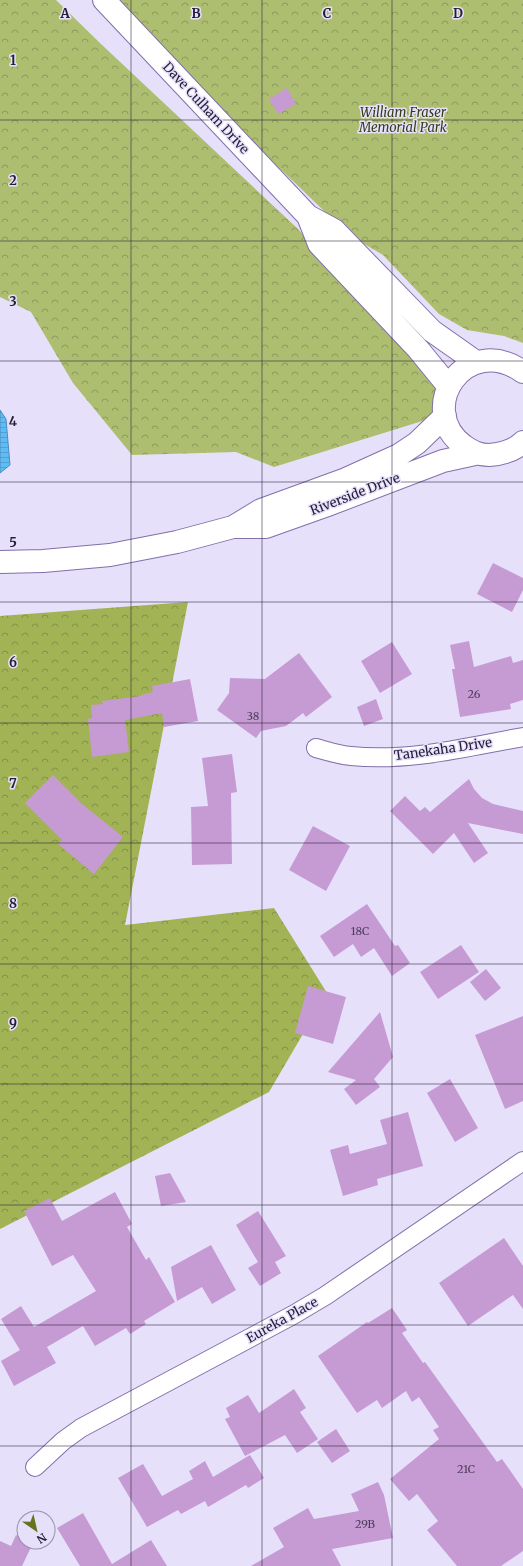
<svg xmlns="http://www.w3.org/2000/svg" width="523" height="1566" viewBox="0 0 523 1566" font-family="Merriweather,serif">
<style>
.forest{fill:url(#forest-crowns)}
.park{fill:url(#park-crowns)}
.water{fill:url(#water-rules);stroke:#4d8cbb}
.building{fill:#c69bd3}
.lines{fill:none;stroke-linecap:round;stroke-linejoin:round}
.minor-casing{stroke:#826faa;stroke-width:20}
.secondary-casing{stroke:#826faa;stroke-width:24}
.minor{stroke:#fff;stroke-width:18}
.secondary{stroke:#fff;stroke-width:22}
.grid{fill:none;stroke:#251d36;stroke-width:1;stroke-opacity:0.55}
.labels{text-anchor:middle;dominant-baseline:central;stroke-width:3;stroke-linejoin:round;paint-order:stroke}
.number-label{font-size:11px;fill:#4d3c5d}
.street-label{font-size:13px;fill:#251d36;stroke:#e7e0fb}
.park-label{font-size:13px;font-style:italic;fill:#363d16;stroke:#e7e0fb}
.grid-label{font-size:13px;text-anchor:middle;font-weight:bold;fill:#251d36;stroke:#e7e0fb;stroke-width:3;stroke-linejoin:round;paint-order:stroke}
</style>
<defs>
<pattern id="forest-crowns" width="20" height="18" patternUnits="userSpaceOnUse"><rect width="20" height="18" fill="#a2b355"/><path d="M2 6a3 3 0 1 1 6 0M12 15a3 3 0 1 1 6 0" fill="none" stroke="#849147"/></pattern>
<pattern id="park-crowns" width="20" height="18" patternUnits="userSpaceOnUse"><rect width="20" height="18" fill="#aebe70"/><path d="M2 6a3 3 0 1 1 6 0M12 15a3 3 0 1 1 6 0" fill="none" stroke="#8d9a5d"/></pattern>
<pattern id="water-rules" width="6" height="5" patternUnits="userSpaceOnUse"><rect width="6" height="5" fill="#5ebbf4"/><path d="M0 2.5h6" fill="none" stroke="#52a0d2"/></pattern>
</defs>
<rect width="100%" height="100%" fill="#e7e0fb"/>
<path class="forest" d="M188,602L125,925L274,908L327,993L269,1092L0,1229V616Z"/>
<path class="park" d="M0,0H56L101,44L297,228L416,356L436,384L438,393L432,418L274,467L236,452L132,455L73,383L31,312L0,297Z
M105,0H523V343L504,336L467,330L439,314L383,255L349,235Z"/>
<path class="water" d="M0,410L6,419L10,465L0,473Z"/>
<path class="building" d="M287,88L296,104L278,114L269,99Z
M493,563L523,578V590L512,612L477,594Z
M469,641L474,667L511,656L513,663L523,660V700L510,704L511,709L460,717L452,669H455L450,645Z
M392,642L412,674L380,693L361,661Z
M299,653L332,697L306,717L303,713L286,726L261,731L256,738L217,710L229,693L230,678L265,679Z
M190,679L198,721L164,727L162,713L125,720L129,752L92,757L88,719L92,718L91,705L103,704L102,701L141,696V695L153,692L152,686Z
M376,699L383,719L364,726L357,707Z
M232,754L237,792L231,793L232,864L192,865L191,807L208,806L202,758Z
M53,775L82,804L123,837L94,874L58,844L62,840L25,803Z
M469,779L474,789L482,798L493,804L523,811V834L468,823L488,853L474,863L454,833L433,854L390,811L405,796L420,811L425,807L430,812Z
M313,826L350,846L326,891L289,870Z
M367,904L395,946L398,945L410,963L392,976L374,948L361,957L353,944L334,957L320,936Z
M461,945L479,972L438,999L420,972Z
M486,969L501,988L485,1001L470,982Z
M308,986L346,997L333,1044L295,1033Z
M380,1012L393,1057L374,1079L380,1087L356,1105L344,1089L356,1080L328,1072Z
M523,1016V1101L505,1109L475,1035Z
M450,1079L478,1128L455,1142L427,1093Z
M408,1112L423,1166L377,1179L378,1185L343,1196L330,1150L348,1145L350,1154L387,1144L380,1120Z
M170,1173L186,1202L161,1206L155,1176Z
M115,1192L132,1224L127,1227L146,1260L149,1257L175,1302L144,1321L146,1324L130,1334L126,1328L95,1346L83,1326L47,1347L56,1363L14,1386L1,1361L20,1350L1,1319L21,1306L34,1327L96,1291L73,1255L52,1266L24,1211L50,1198L62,1221Z
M258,1211L286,1256L275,1262L281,1273L260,1286L248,1268L258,1262L236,1225Z
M504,1238L523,1266V1309L513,1295L468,1326L439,1283Z
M211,1245L236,1290L212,1304L202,1287L177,1301L171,1267Z
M392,1308L407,1330L402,1333L423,1363L425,1362L497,1462L502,1459L523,1489V1551L501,1566H457L427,1530L438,1521L417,1494L409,1501L390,1479L439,1439L433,1430L439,1427L419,1397L412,1402L406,1391L382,1408L377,1400L357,1413L318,1356L367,1322L368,1323Z
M294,1389L306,1408L300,1412L318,1439L297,1453L285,1435L245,1456L225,1419L230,1417L226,1408L248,1395L259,1413Z
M336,1429L350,1451L332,1463L317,1442Z
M250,1455L264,1478L248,1488L246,1485L208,1507L205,1501L181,1514L178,1510L147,1527L118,1478L143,1464L162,1496L193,1479L189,1471L205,1461L213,1477Z
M378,1482L384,1495L393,1538L332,1549L341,1566H251L284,1547L273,1528L308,1508L314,1519L359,1511L351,1494Z
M83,1513L112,1564L151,1540L167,1566H80L57,1528Z
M16,1535L24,1539V1542L33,1543L22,1566H0V1541L11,1546Z"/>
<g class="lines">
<defs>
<path id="minor" d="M316,748C327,751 339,755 351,756C409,762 467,747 523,737
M35,1467L63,1441L81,1428L293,1315L325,1296L523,1161"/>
<path id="secondary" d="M104,0L308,216L334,230L432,331L476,362
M308,216L319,244L418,349L449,387
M523,372C466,331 414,409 464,446C473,452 479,455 489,455C502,454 514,451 523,442
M233,527L261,510L346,479L399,455L417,443L445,416
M0,562L43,561L110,555L177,542L233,527H266L325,506L443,461L475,454"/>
</defs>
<use href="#minor" class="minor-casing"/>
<use href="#secondary" class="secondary-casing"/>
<use href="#minor" class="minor"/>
<use href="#secondary" class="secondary"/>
</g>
<path class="grid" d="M131,0V1566M262,0V1566M392,0V1566M0,120H523M0,241H523M0,361H523M0,482H523M0,602H523M0,723H523M0,843H523M0,964H523M0,1084H523M0,1205H523M0,1325H523M0,1446H523"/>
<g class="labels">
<g class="number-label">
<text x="474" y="694">26</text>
<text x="253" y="716">38</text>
<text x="360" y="931">18C</text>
<text x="466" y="1469">21C</text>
<text x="365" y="1524">29B</text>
</g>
<g class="street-label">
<text transform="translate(206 108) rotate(47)">Dave Culham Drive</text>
<text transform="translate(355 494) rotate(-21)">Riverside Drive</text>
<text transform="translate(443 749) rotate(-8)">Tanekaha Drive</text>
<text transform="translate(282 1320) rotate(-29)">Eureka Place</text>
</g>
<g class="park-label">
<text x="403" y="112">William Fraser<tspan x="403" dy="15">Memorial Park</tspan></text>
</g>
</g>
<g class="grid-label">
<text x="65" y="18">A</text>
<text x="196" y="18">B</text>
<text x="327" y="18">C</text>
<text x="458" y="18">D</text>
<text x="13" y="65">1</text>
<text x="13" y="185">2</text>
<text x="13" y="306">3</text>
<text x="13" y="426">4</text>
<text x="13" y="547">5</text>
<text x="13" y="667">6</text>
<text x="13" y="788">7</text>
<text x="13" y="908">8</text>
<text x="13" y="1028">9</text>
</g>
<g transform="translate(36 1530) rotate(146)"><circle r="19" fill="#e7e0fb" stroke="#9992ac"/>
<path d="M0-3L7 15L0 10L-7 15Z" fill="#66731f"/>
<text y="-6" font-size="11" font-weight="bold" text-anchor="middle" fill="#251d36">N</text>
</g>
</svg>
